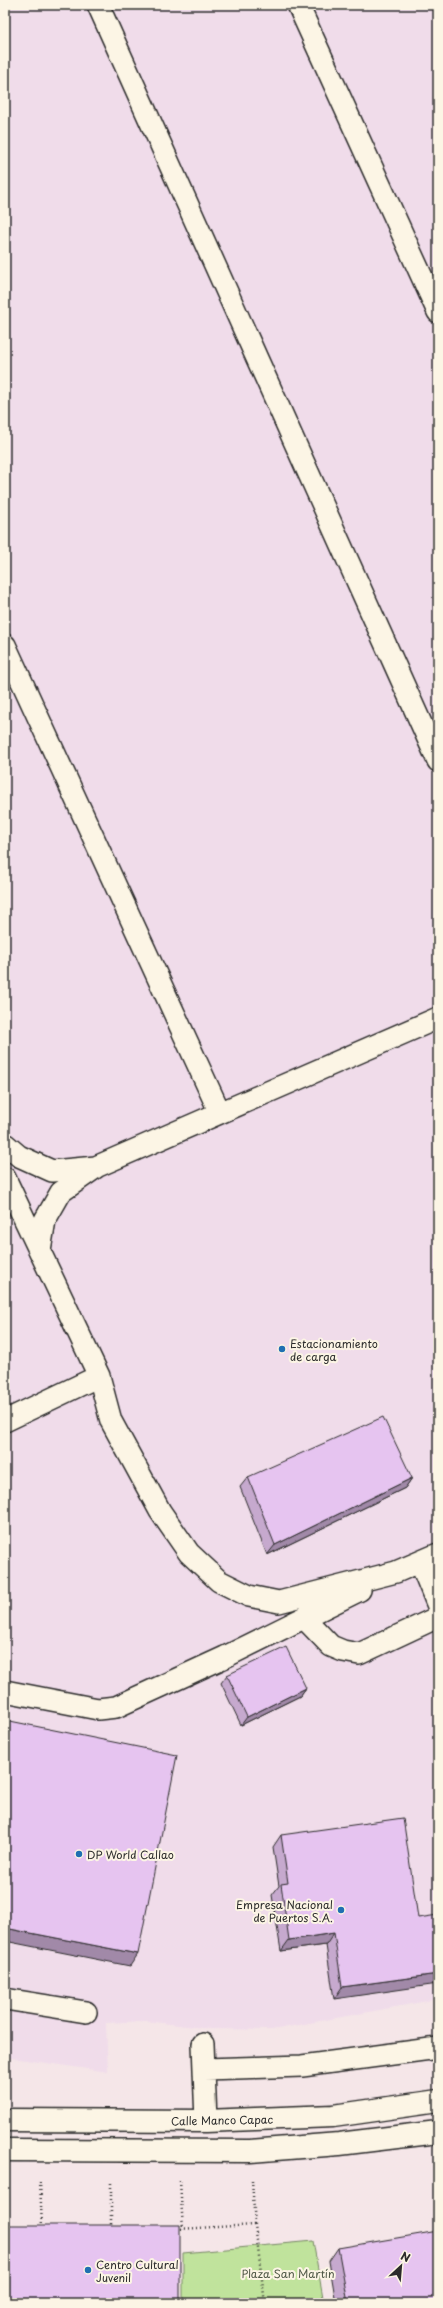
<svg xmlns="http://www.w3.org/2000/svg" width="443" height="2308" viewBox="0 0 443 2308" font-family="'Playpen Sans',sans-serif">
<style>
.built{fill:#f0dcea}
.green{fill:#c0e39c;stroke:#768764}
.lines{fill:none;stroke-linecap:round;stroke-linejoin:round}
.service-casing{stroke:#2b2b2b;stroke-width:24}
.secondary-casing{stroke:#2b2b2b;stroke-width:25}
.path{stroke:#2b2b2b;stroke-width:2.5;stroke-dasharray:1 3;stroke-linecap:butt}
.service{stroke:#fcf5e5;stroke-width:21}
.secondary{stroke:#fcf5e5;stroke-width:22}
.wall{fill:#c6a9ce;stroke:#2b2b2b}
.shaded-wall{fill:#a189a8;stroke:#2b2b2b}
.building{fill:#e6c4f0;stroke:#2b2b2b}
.poi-dot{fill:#1f6fb2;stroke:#fcf5e5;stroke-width:1.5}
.labels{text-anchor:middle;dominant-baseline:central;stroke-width:4;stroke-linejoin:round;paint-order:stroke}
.poi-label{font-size:11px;fill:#2b2b2b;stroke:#fcf5e5;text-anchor:start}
.street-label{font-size:11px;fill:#2b2b2b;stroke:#fcf5e5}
.park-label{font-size:11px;fill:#505947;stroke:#fcf5e5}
</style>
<rect width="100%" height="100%" fill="#f5e6e8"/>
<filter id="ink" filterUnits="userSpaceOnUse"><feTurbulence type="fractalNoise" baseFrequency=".025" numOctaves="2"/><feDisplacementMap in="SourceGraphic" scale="8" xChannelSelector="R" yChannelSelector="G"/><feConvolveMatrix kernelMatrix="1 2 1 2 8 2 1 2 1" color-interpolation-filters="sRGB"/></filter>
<g filter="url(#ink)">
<path class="built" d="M5,5H438V1999L272,2030L210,2029L146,2021L106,2023L108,2072L5,2057Z"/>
<path class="green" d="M313,2241L324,2303H183V2253Z"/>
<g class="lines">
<defs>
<path id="service" d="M98,5L438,761
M298,5L438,312
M5,645L220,1113
M5,1144L19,1156L52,1171L96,1167
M5,1178L99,1376L111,1421L160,1511L189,1553L219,1581L249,1596L279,1602L396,1572L438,1554
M40,1250L45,1220L61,1192L98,1166L438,1018
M5,1421L99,1376
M420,1562L438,1606
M304,1618L331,1646L343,1651L359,1654L438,1617
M5,1691L98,1709L116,1707L225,1657L360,1590
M5,1999L86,2012
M203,2044L206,2121
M205,2069L302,2066L438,2048"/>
<path id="secondary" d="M5,2120L206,2121L333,2116L438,2101
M5,2150L250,2151L339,2144L438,2132"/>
</defs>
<use href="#service" class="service-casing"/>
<use href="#secondary" class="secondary-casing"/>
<path class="path" d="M252,2180L255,2225L265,2303
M180,2181L183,2229
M40,2182L42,2227
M111,2228V2181
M177,2229L255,2225"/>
<use href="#service" class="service"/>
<use href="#secondary" class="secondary"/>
</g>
<path class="wall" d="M248,1477L412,1478L405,1488L267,1555L240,1487Z
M227,1675L306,1688L300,1696L241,1725L221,1683Z
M281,1835L418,1918L334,1999L326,1945L281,1951L272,1895L279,1886L273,1847Z
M338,2248L438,2303H336L329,2261Z"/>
<path class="shaded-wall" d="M412,1478L405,1488L267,1555L275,1545Z
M306,1688L300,1696L241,1725L247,1717Z
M5,1928L138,1954L130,1966L5,1941Z
M334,1933L326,1945L281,1951L289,1940Z
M438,1974V1984L334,1999L342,1987Z
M5,2301H103L101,2303H5Z"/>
<path class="building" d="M383,1417L412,1478L275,1545L248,1477Z
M286,1647L306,1688L247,1717L227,1675Z
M5,1720L177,1755L138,1954L5,1928Z
M403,1818L418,1918L438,1915V1974L342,1987L334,1933L289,1940L281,1884L288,1883L281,1835Z
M5,2225H180V2303H103V2301H5Z
M438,2231V2303H348L338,2248Z"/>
</g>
<g class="poi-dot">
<circle cx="282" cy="1349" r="4"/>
<circle cx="79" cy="1854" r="4"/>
<circle cx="341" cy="1910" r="4"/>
<circle cx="88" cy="2270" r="4"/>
</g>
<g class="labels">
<g class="poi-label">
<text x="290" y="1343">Estacionamiento<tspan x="290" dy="13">de carga</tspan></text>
<text x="87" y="1854">DP World Callao</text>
<text x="333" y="1904" text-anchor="end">Empresa Nacional<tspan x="333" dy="13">de Puertos S.A.</tspan></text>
<text x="96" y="2264">Centro Cultural<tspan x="96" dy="13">Juvenil</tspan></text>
</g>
<g class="street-label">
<text transform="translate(222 2120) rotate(-1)">Calle Manco Capac</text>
</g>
<g class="park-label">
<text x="288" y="2273">Plaza San Martín</text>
</g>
</g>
<rect width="443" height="2308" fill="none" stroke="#fcf5e5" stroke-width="20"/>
<rect x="10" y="10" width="423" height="2288" fill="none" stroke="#2b2b2b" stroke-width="1.5" filter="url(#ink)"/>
<g transform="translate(401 2266) rotate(26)" stroke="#fcf5e5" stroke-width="3" paint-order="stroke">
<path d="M0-3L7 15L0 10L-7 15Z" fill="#2b2b2b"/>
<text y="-6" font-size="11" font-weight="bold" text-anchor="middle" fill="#2b2b2b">N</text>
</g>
</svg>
